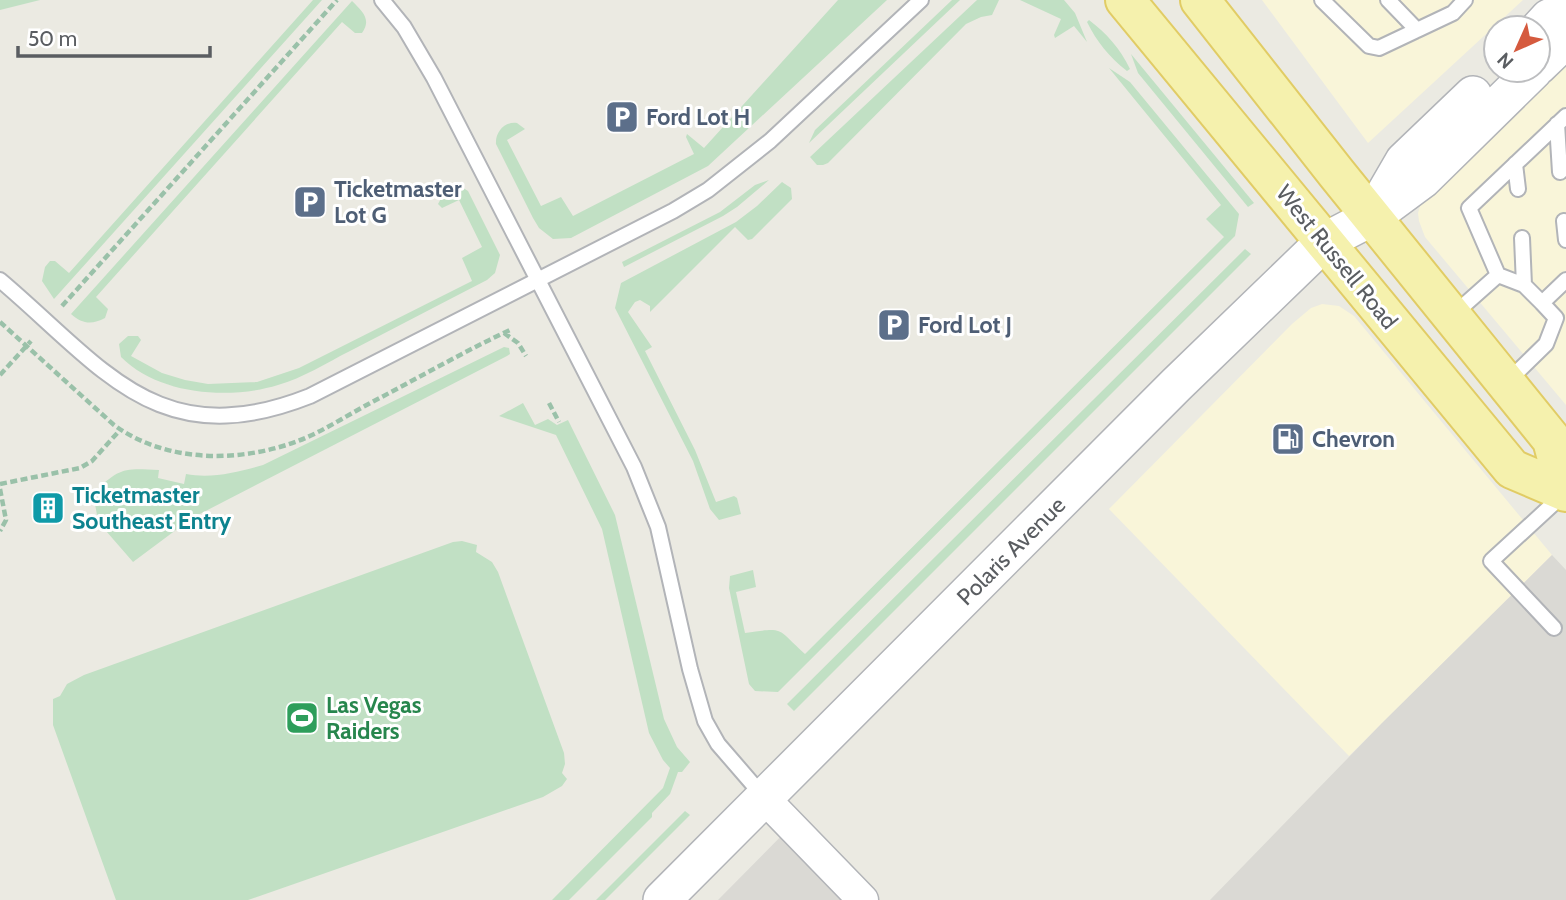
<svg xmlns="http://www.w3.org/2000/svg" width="1566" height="900" viewBox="0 0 1566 900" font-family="Cabin,sans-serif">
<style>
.commercial{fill:#f9f5d9}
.industrial{fill:#dad9d4}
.green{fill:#c1e0c4}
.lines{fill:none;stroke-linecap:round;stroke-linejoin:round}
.service-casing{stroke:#b2b4b8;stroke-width:18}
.minor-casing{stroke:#b2b4b8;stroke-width:33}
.tertiary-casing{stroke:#b2b4b8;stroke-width:40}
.primary-casing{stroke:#e1cc65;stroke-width:42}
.path{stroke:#9ac1a9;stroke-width:4.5;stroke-dasharray:7 3.5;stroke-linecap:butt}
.service{stroke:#fff;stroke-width:14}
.minor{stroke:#fff;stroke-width:30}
.tertiary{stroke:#fff;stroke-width:37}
.primary{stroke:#f5f1ad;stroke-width:38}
.labels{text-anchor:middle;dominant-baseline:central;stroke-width:6;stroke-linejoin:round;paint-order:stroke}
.service-label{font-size:23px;font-weight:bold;fill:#4e5e75;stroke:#fff;text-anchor:start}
.street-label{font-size:23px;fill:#5a5d61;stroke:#fff}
.culture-label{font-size:23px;font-weight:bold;fill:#0d838f;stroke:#fff;text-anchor:start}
.leisure-label{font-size:23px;font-weight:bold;fill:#27864d;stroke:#fff;text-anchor:start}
</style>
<rect width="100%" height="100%" fill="#ebeae2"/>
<path class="commercial" d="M1262,0H1523L1368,143Z
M1566,61V405L1425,237L1419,221L1418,213L1422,200Z
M1322,304L1339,306L1354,316L1552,555L1349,756L1109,509L1292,324L1311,308Z"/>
<path class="industrial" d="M1552,555L1566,570V900H1210L1382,723Z
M795,822L868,900H718Z"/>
<path class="green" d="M0,0H40L0,10Z
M313,0H322L54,299L42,281L45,267L50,261H55L69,273Z
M838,0H887L708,166L571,238L553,239L539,228L533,218L496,144C495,132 505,121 517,123L525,129L507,140L541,206L561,197L573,216L694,154L686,137L687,134L704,148Z
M952,0H960L809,143L815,130Z
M977,0H999L992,15L981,17L966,24L828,163L823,165H817L810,157Z
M1020,0H1064L1075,13L1087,42L1074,26L1055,38L1054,35L1061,19Z
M352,1C362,11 372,19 362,33H355L342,22L96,297L108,309L105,318C92,325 82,324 71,314Z
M1089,20C1107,34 1120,48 1130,69L1127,71C1109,57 1097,42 1087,22Z
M1131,54L1254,203L1248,207L1138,73Z
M1109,68L1130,82L1239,214L1235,236L778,692L755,691L749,684L729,588L730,576L753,570L756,587L736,592L745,633C786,627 776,628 805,654L1224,237L1206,219L1221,205Z
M769,180L737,207L723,216L624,267L622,262L720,212L755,185Z
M782,182L791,188L792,199L752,239L748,240L735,227L650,312V306L640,300L635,302L628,312L652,347L645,351L695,450L716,502L734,496L737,498L741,514L719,520L710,509L693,461L615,308L621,283L736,222L757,206Z
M457,184L468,191L500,255L495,273L487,280C441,304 396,327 350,351C326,363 303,378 278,385C229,400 159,395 121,357L119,344L128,336H138L141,340L131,356L162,373L185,380L208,384L257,382L299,368L472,281L462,258L482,247L459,200L442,208L438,204L445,191Z
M1245,249L1251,254L794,711L787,704Z
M504,347L509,348L510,354L507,356L192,518L133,562L93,516L97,515L93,493C120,468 122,468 159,470L158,478L184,484L186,474C212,479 238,472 263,465Z
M523,403L535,425L548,419L557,425L568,420L615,515L664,719L677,747L690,762L682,772H678L670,794L652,813V817L569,900H552L663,788L670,768L663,760L649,733L602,529L556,435L499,416Z
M462,541L477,545L476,552L492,562L498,572L564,753L565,764L562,773L567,779L562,786L543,797L248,900H116L53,725V699L60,696L67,684L84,675L453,542Z
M685,811L690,815L605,900H596Z"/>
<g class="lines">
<defs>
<path id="service" d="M382,0L404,27L434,78L634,467L658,527L690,669L705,721L718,744L763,796
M1322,0L1369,46L1379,48L1453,13L1465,0
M1388,0L1417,30
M1557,124L1560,172
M1515,164L1518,189
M1564,221L1566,240
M1522,238L1524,285
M1498,275L1469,208L1566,116
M0,280C104,368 158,456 310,396L673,211L708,190L770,141L921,0
M1453,315L1498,275L1524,285L1542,303
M1508,381L1546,344L1556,318L1542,303L1566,280
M1554,628L1491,561L1565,493"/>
<path id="minor" d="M764,798L863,900"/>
<path id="tertiary" d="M1538,30L1549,18L1566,10
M1538,66L1566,39
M1379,204L1404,161L1473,95
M662,900L1176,385L1324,242L1372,217L1422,180L1534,70"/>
<path id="primary" d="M1125,0L1512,469L1566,492
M1200,0L1337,174L1552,440L1566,492"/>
</defs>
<use href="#service" class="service-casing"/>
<use href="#minor" class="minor-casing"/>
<use href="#tertiary" class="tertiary-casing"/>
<use href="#primary" class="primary-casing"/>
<path class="path" d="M62,306L337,0
M0,322L114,425C166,463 239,463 298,441C324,431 349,414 374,401C420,377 465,351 512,329
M504,333L518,343L526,356
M0,375L31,341
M549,403L559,422
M0,484L80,468L92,461L120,430
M0,489L6,520L0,531"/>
<use href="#service" class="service"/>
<use href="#minor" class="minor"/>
<use href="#tertiary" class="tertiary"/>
<use href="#primary" class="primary"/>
</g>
<defs>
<symbol id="parking-square" viewBox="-11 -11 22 22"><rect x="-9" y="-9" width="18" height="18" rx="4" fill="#5c6f8a" stroke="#fff"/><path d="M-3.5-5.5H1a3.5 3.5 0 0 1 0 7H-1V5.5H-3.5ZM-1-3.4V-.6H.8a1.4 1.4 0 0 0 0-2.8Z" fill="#fff"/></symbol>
<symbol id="fuel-square" viewBox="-11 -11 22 22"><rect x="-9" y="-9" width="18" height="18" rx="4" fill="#5c6f8a" stroke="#fff"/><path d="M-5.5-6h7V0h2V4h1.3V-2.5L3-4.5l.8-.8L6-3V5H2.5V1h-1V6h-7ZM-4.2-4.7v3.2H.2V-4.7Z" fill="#fff"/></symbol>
<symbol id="building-square" viewBox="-11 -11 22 22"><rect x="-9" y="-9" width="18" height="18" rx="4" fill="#0f9aa8" stroke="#fff"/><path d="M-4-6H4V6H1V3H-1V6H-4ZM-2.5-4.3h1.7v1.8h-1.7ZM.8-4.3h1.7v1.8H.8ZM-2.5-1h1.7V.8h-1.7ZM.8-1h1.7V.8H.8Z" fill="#fff"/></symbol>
<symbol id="stadium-square" viewBox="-11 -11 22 22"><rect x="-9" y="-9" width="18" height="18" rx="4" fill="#2e9e5b" stroke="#fff"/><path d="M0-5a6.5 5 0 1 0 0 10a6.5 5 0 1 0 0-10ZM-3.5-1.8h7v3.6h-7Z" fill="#fff"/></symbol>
</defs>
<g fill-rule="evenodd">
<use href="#parking-square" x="603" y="98" width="38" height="38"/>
<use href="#parking-square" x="291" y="183" width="38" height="38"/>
<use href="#parking-square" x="875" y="306" width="38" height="38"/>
<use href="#fuel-square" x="1269" y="420" width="38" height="38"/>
<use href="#building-square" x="29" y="489" width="38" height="38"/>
<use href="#stadium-square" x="283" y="699" width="38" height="38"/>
</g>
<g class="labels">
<g class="service-label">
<text x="646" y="117">Ford Lot H</text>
<text x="334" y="189">Ticketmaster<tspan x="334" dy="26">Lot G</tspan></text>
<text x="918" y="325">Ford Lot J</text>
<text x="1312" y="439">Chevron</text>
</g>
<g class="street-label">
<text transform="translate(1337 257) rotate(51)">West Russell Road</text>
<text transform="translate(1011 551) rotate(-45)">Polaris Avenue</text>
</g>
<g class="culture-label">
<text x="72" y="495">Ticketmaster<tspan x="72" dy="26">Southeast Entry</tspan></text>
</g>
<g class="leisure-label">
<text x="326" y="705">Las Vegas<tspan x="326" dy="26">Raiders</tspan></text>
</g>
</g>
<g transform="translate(1517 49) rotate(225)"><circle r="33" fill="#ffffff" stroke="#bdbec0" stroke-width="2"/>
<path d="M0-5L12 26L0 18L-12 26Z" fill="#d55a3e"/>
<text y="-10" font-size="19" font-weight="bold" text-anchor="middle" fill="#5a5d61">N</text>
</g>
<path d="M18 46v10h192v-10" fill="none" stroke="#5a5d61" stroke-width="3.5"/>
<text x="28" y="46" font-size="21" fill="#5a5d61" stroke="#ffffff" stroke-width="5" paint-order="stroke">50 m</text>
</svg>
